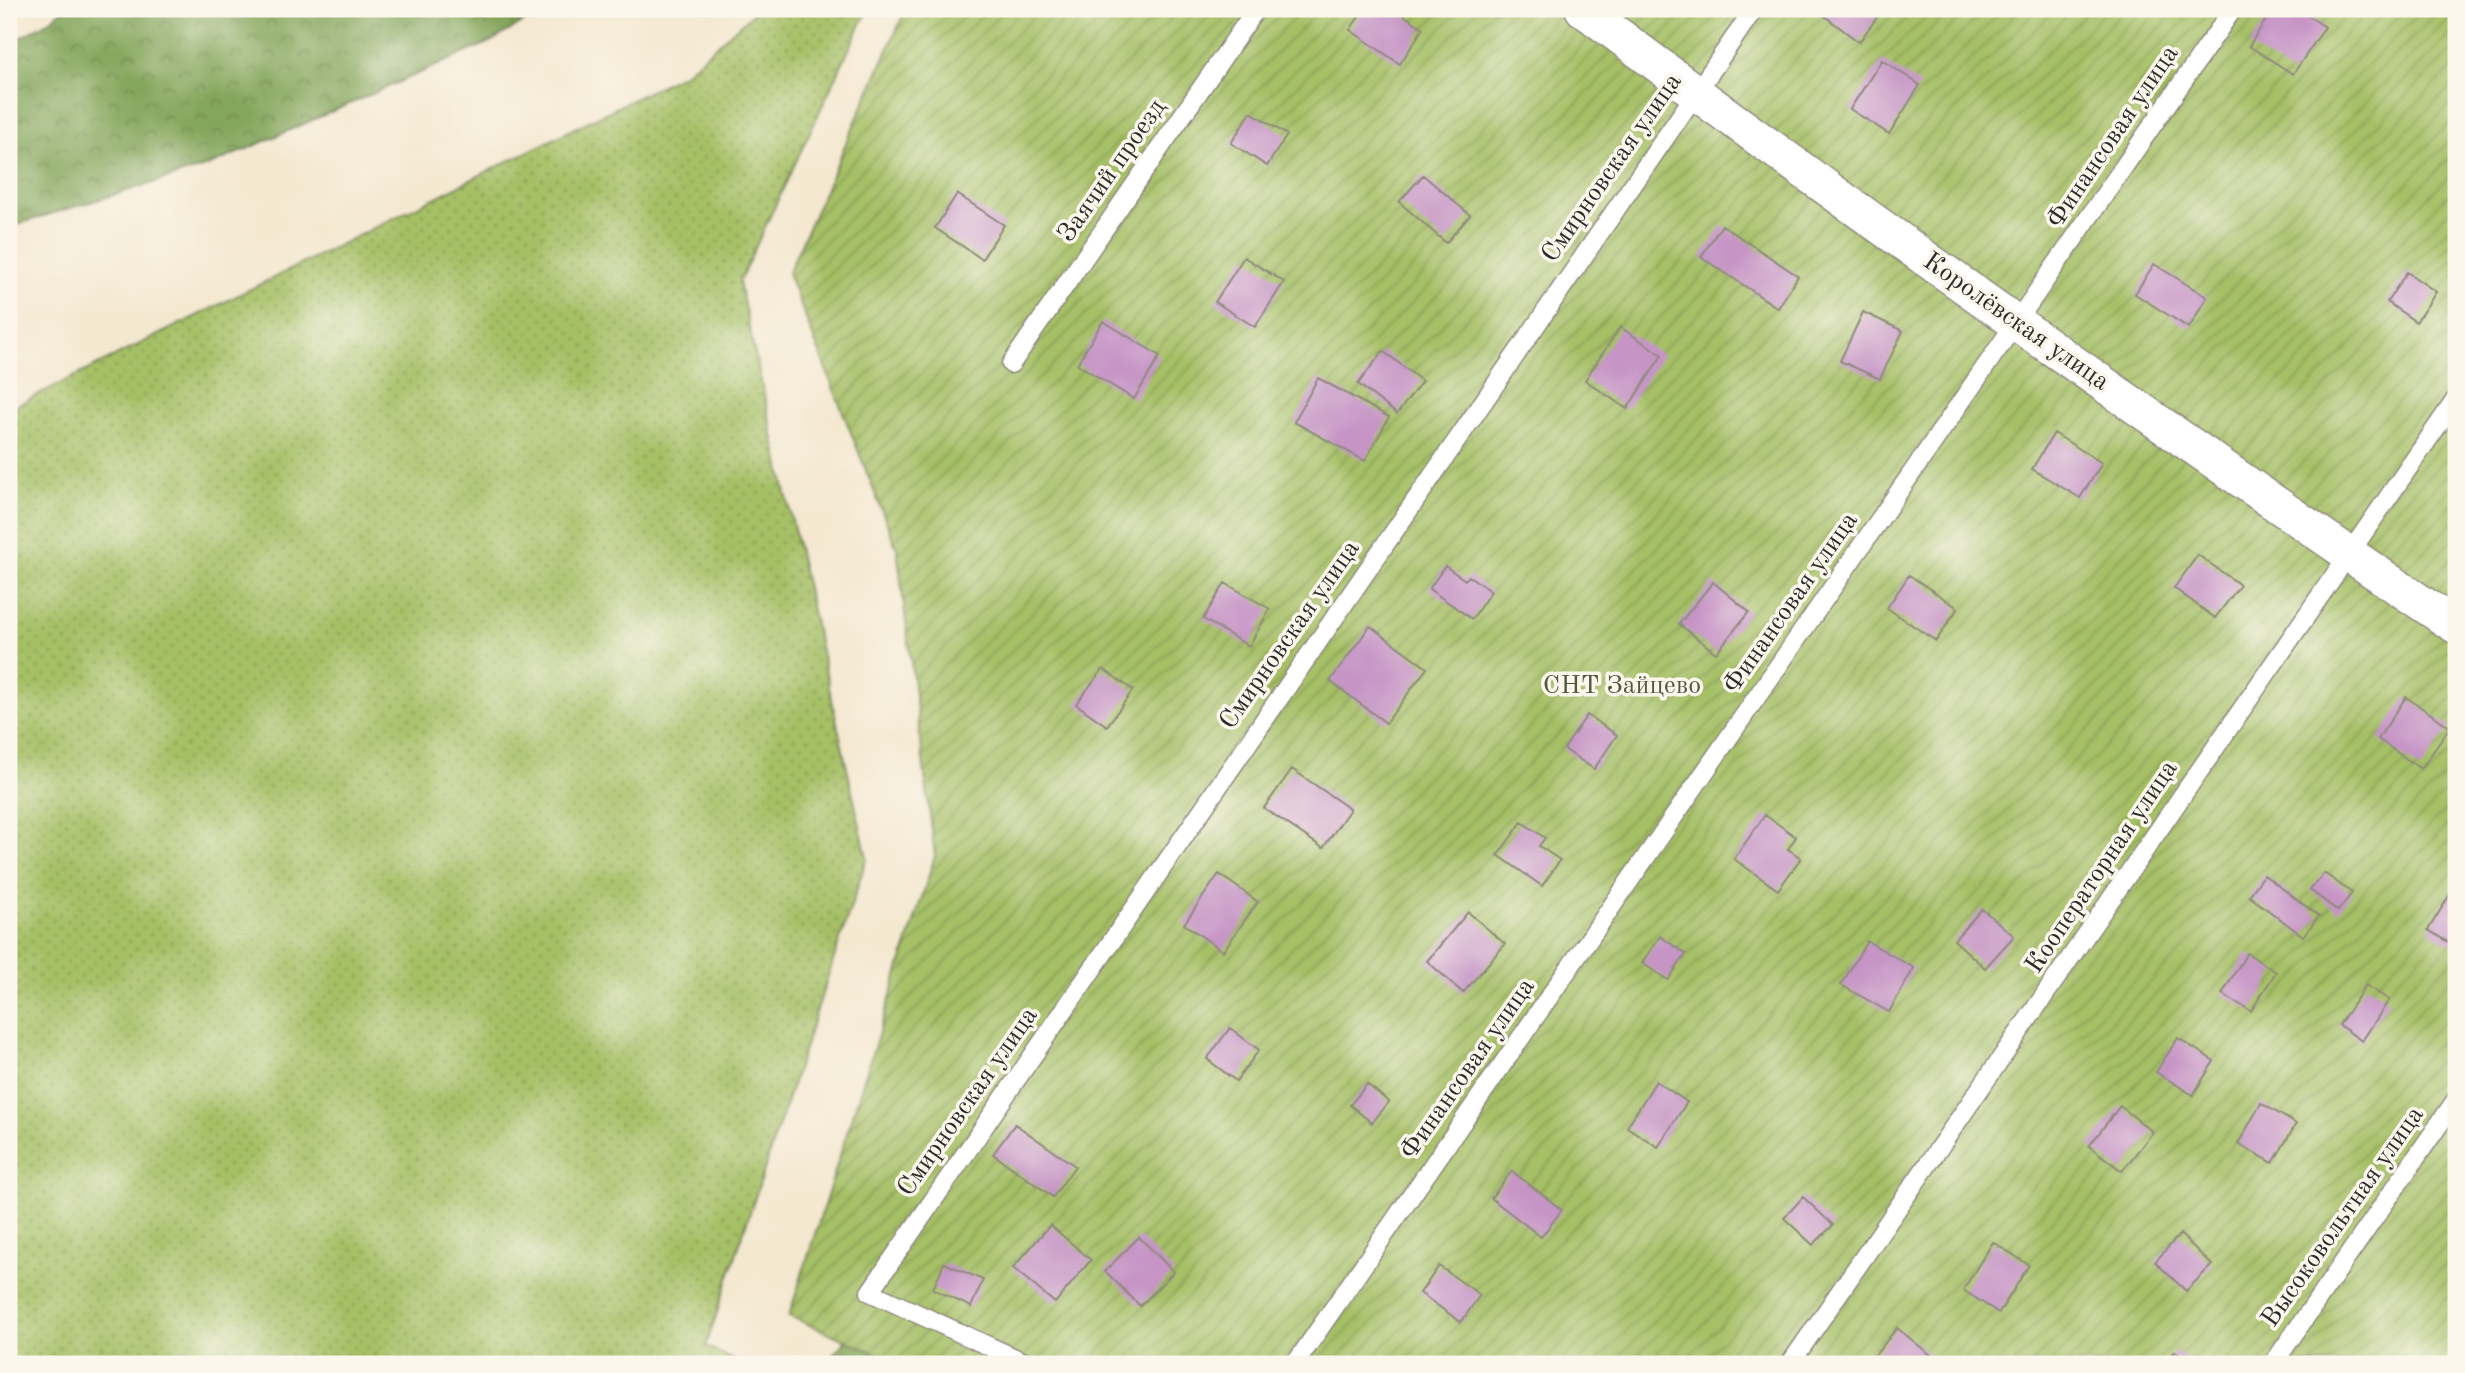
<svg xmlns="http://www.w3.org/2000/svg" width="2465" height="1373" viewBox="0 0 2465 1373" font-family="'Old Standard TT',serif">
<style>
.grass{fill:url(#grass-dots);stroke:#687648;stroke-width:2}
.forest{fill:url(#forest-crowns);stroke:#586843;stroke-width:2}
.garden{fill:url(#garden-furrows);stroke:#687648;stroke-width:2}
.building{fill:#c695c6}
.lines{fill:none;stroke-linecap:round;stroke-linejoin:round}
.lane-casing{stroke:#908a7e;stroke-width:21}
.street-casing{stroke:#908a7e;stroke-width:38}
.lane{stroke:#fff;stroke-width:18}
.street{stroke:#fff;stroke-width:35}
.labels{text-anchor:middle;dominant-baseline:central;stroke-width:7;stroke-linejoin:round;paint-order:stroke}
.street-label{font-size:26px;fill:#2b2b2b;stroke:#fbf7ec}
.park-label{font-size:26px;fill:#50583d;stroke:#fbf7ec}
</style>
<defs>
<pattern id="grass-dots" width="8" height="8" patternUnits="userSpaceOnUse" patternTransform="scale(1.75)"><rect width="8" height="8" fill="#a6c066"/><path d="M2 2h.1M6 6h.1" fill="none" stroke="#879c54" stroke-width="1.8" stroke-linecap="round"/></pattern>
<pattern id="forest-crowns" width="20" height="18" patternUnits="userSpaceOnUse" patternTransform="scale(1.75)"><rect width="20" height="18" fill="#84a65b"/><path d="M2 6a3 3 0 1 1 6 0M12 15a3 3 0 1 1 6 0" fill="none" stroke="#6c874b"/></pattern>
<pattern id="garden-furrows" width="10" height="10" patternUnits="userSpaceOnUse" patternTransform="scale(1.75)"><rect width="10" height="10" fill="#a6c066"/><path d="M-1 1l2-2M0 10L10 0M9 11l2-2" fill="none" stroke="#879c54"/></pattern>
</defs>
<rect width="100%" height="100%" fill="#fbf7ec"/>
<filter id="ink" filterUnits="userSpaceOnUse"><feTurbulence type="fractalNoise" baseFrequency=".0143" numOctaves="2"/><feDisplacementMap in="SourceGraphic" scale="14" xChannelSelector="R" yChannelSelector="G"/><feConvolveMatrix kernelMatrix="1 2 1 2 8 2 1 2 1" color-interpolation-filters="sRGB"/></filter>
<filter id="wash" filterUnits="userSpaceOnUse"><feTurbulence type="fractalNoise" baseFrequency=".00686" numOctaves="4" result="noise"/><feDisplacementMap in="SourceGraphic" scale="28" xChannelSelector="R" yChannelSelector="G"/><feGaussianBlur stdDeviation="1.57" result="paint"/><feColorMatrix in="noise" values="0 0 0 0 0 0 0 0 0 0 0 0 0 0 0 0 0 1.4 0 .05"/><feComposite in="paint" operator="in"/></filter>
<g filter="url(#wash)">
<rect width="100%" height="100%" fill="#f4e8d0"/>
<path class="grass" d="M758,9H868L739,282L867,858L706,1346L741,1364H9V409L684,74Z"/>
<path class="forest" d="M63,9H545L490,42L208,166L9,227V44L51,20Z
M846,1340L901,1364H825Z"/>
<path class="garden" d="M906,9H2456V1364H901L789,1316L935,856L897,549L788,273Z"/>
<g id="blocks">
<path class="building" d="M1364,9H1394L1423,28L1400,64L1350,30Z
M1826,9H1883L1859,42L1822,14Z
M2273,9H2298L2325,27L2293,74L2249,46Z
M1882,60L1920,85L1889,134L1850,109Z
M1251,112L1287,135L1267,166L1231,143Z
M1423,175L1470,215L1446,243L1399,202Z
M957,194L1004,225L982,259L935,228Z
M1722,225L1798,276L1778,308L1701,257Z
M1244,257L1284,282L1255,327L1215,302Z
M2154,264L2207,297L2189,328L2135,294Z
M2407,272L2436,292L2416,322L2387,302Z
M1863,312L1903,331L1880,379L1840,361Z
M1103,321L1160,356L1134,399L1077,364Z
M1620,327L1662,355L1627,409L1585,380Z
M1383,351L1422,381L1397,414L1358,384Z
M1318,378L1389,417L1365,461L1294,422Z
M2054,433L2102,463L2080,498L2032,469Z
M2198,555L2240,585L2215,618L2174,588Z
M1445,566L1465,580L1469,576L1491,591L1472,619L1429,589Z
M1909,575L1958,608L1936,641L1887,608Z
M1713,582L1749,612L1716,653L1679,624Z
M1225,583L1270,609L1249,646L1203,619Z
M1370,626L1427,668L1386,723L1330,681Z
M1103,669L1133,690L1107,726L1076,704Z
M2406,697L2450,727L2421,769L2378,739Z
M1587,715L1617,735L1594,769L1564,749Z
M1292,769L1350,809L1323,848L1264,808Z
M1765,815L1796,837L1788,849L1801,858L1778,890L1734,859Z
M1522,822L1545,838L1539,846L1560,860L1542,886L1498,855Z
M2324,873L2352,893L2338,911L2310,890Z
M1219,874L1258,902L1223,951L1184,924Z
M2264,875L2319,916L2303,936L2249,896Z
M2451,893L2456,897V947L2428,930Z
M1982,909L2014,936L1985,968L1954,940Z
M1468,912L1505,944L1463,993L1427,961Z
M1660,936L1686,954L1668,980L1642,963Z
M1867,941L1914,968L1889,1012L1841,985Z
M2247,953L2276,972L2251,1011L2222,994Z
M2366,985L2389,1000L2362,1041L2339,1025Z
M1230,1028L1259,1050L1236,1081L1207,1059Z
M2178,1038L2214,1061L2193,1095L2156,1072Z
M1656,1081L1687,1102L1658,1147L1627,1127Z
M1367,1084L1389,1102L1372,1123L1350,1105Z
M2261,1103L2296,1124L2273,1163L2238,1144Z
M2120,1106L2153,1132L2122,1171L2089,1146Z
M1015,1124L1075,1166L1053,1197L993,1154Z
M1512,1171L1562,1210L1541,1237L1491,1198Z
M1803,1197L1833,1225L1813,1245L1784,1218Z
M1050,1225L1091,1260L1055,1303L1013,1268Z
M2180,1234L2212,1265L2186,1291L2155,1262Z
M1139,1237L1174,1272L1140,1306L1105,1271Z
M1993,1242L2029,1265L1999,1313L1963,1290Z
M944,1263L983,1280L971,1307L933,1289Z
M1439,1266L1480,1295L1461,1322L1420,1293Z
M1897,1328L1937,1360L1933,1364H1868Z
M2175,1351L2193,1364H2166Z"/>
</g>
</g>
<g filter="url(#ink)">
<use href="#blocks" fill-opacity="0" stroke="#908a7e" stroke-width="2"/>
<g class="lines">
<defs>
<path id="lane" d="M1011,364L1256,9
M1028,1364L870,1292L1754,9
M1295,1364L2233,9
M1790,1364L2456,399
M2273,1364L2456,1100"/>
<path id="street" d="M1583,9C1758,140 1936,267 2115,392C2228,471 2341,550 2456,626"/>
</defs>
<use href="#lane" class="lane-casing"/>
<use href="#street" class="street-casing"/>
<use href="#lane" class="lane"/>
<use href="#street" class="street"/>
</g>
</g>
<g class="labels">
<g class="street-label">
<text transform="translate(2113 137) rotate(-56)">Финансовая улица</text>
<text transform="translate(1612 168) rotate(-55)">Смирновская улица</text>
<text transform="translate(1112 171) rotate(-55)">Заячий проезд</text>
<text transform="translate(2016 322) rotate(35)">Королёвская улица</text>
<text transform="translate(1791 603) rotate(-55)">Финансовая улица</text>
<text transform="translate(1290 635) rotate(-55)">Смирновская улица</text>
<text transform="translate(2102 867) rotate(-56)">Кооператорная улица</text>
<text transform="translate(1468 1069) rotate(-55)">Финансовая улица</text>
<text transform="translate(968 1102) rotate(-55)">Смирновская улица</text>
<text transform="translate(2343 1217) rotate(-55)">Высоковольтная улица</text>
</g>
<g class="park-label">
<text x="1622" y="686">СНТ Зайцево</text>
</g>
</g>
<rect width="2465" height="1373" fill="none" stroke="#fbf7ec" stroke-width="35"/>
</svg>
